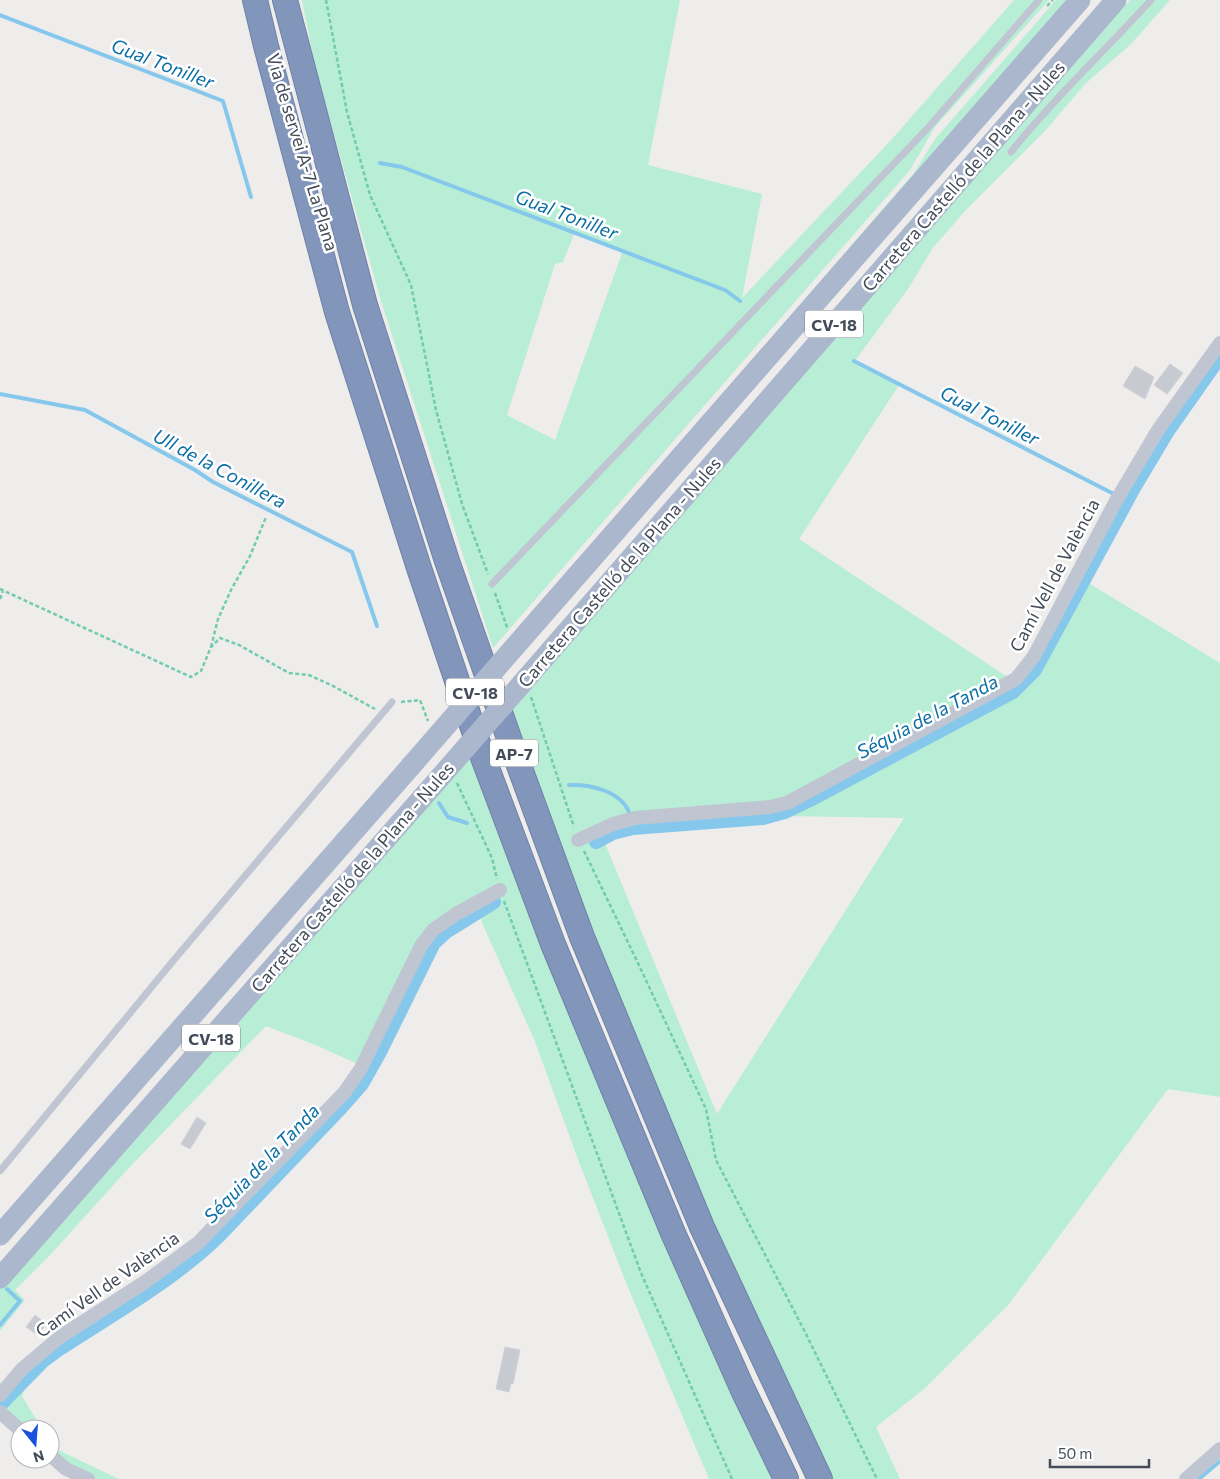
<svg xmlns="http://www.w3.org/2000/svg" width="1220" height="1479" viewBox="0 0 1220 1479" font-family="Commissioner,sans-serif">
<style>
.green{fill:#b8eed5;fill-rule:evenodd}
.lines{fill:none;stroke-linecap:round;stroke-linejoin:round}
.stream{stroke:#85c8ec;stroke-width:4}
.canal{stroke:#85c8ec;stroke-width:14}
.building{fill:#c8cad2;stroke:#d0d1d8}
.highway-casing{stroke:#6e81a8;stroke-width:26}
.path{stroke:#70ccac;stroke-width:2.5;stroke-dasharray:4 2.5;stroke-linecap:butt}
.lane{stroke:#bfc6d2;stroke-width:7}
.street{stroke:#bfc6d2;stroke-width:14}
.primary{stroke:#abb7cc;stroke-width:21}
.highway{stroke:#8296bc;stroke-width:24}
.primary-bridge{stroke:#abb7cc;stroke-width:21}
.labels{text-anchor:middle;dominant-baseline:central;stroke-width:5;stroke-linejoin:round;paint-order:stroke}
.shield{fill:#fff;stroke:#7c828b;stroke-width:1}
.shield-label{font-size:16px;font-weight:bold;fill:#444c59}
.street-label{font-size:18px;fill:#444c59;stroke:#fff}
.water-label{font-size:19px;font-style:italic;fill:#0b6fa6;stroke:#fff}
</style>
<rect width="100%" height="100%" fill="#efecec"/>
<path class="green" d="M302,0H680L648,165L762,194L742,298L892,139L1014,0H1049L935,127L910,170L493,648L381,301L315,67ZM575,232L626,251L622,253L555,440L507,415L555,264L563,262Z
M1056,0H1072L746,367L914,173L935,139Z
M1130,0H1170L1131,44L1085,84L1046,130L964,212L932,249L908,289L854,362L899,385L799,539L1006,676L1016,679L1077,576L1220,663V1097L1168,1089L1009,1304L924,1389L876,1427L900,1479H828L792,1405L637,1051L507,711L1042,97ZM770,808L783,816L904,818L717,1114L599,829Z
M474,749L777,1479H709L627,1285L579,1162L534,1039L483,925L476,903L432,930L362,1066L318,1046L266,1026L125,1172L52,1253L15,1290L25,1300L0,1331V1287Z
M22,1370L27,1384L22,1396L42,1429H27L0,1405V1381L3,1390Z
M50,1441L54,1448L119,1479H89L50,1449Z"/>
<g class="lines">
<path class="stream" d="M0,15L223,101L251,197
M380,163L402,167L725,290L740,301
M854,361L1112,493
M0,394L85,410L195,470L213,482L352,552L377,626
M569,785C590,784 620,791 629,812
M439,803L448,817L467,823
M0,1325L20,1301L7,1289
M1199,1479L1220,1461"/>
<path class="canal" d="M596,842L613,833L633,828L763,818L785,812L810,800L1013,692L1035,670L1134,488L1168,431L1220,357
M1,1404L42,1362L58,1350C113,1314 173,1281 220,1235L339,1110L362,1084L380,1052L434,943L446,932L494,902"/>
</g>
<path class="building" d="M1170,364L1183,373L1167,394L1154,385Z
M1135,366L1154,377L1145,399L1123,386Z
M197,1117L206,1123L190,1149L181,1144Z
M35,1315L46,1324L38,1335L26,1327Z
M505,1347L520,1350L513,1384L511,1383L509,1392L496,1389Z"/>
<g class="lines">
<defs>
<path id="highway" d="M255,0L266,46L337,312L420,571L481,752L553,944L673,1233L743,1390L786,1479
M285,0L365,305L447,561L510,741L582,937L702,1227L820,1479"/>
</defs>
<use href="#highway" class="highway-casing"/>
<path class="path" d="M326,0L347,112L370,195L411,285L436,410L462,504L488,574
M1047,6L1053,0
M0,589L191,677L201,671L211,647L220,638L239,645L289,673L309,675L333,686L375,709
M495,593L508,630
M0,599L3,591
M211,647L218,619L231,590L250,556L266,517
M531,697L574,827
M401,702L420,700L428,721
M457,783L492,858L497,879
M584,851L637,961L706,1109L716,1160L805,1332L877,1479
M504,901L641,1273L732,1479"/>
<path class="lane" d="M1011,152C1054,98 1105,51 1151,0
M492,584L927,129L1039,0
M0,1171L173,961L392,702"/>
<path class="street" d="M578,840L613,824L635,818L770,807L787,803L1016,679L1034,656L1117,499L1158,430L1220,343
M0,1395L22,1369L60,1337L145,1282L198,1243L344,1093L360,1070L421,946L433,930L456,914L500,890
M0,1412L20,1430
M50,1455L66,1469L88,1479
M1186,1479L1220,1449"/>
<path class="primary" d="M539,619L1080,0
M552,649L1116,0
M0,1235L411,766
M0,1278L422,798"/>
<use href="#highway" class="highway"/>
<path class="primary-bridge" d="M411,766L539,619
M422,798L552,649"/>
</g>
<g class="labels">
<g class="shield">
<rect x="805" y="310.5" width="58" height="27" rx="4"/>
<rect x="446" y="678.5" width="58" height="27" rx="4"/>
<rect x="490" y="739.5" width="48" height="27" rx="4"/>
<rect x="182" y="1024.5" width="58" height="27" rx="4"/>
</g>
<g class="shield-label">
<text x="834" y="324">CV-18</text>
<text x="475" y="692">CV-18</text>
<text x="514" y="753">AP-7</text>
<text x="211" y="1038">CV-18</text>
</g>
<g class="street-label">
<text transform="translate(303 152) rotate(73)">Via de servei A-7 La Plana</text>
<text transform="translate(963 176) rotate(-49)">Carretera Castelló de la Plana - Nules</text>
<text transform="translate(619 572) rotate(-49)">Carretera Castelló de la Plana - Nules</text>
<text transform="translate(1054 575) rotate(-62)">Camí Vell de València</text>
<text transform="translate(352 877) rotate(-49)">Carretera Castelló de la Plana - Nules</text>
<text transform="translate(107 1284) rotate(-35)">Camí Vell de València</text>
</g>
<g class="water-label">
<text transform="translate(163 63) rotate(21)">Gual Toniller</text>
<text transform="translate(567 214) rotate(21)">Gual Toniller</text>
<text transform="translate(990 415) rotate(27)">Gual Toniller</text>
<text transform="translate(220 468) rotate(28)">Ull de la Conillera</text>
<text transform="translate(927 716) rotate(-28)">Séquia de la Tanda</text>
<text transform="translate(261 1163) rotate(-46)">Séquia de la Tanda</text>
</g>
</g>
<g transform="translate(35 1444) rotate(163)"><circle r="24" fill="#ffffff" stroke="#b4b7bd"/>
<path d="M0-4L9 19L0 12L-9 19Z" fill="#1751de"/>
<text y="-8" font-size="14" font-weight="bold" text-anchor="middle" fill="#444c59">N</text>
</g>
<path d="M1050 1459v8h99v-8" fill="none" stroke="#444c59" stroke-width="2.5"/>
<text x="1058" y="1459" font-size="15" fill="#444c59" stroke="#ffffff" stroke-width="4" paint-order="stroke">50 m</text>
</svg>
